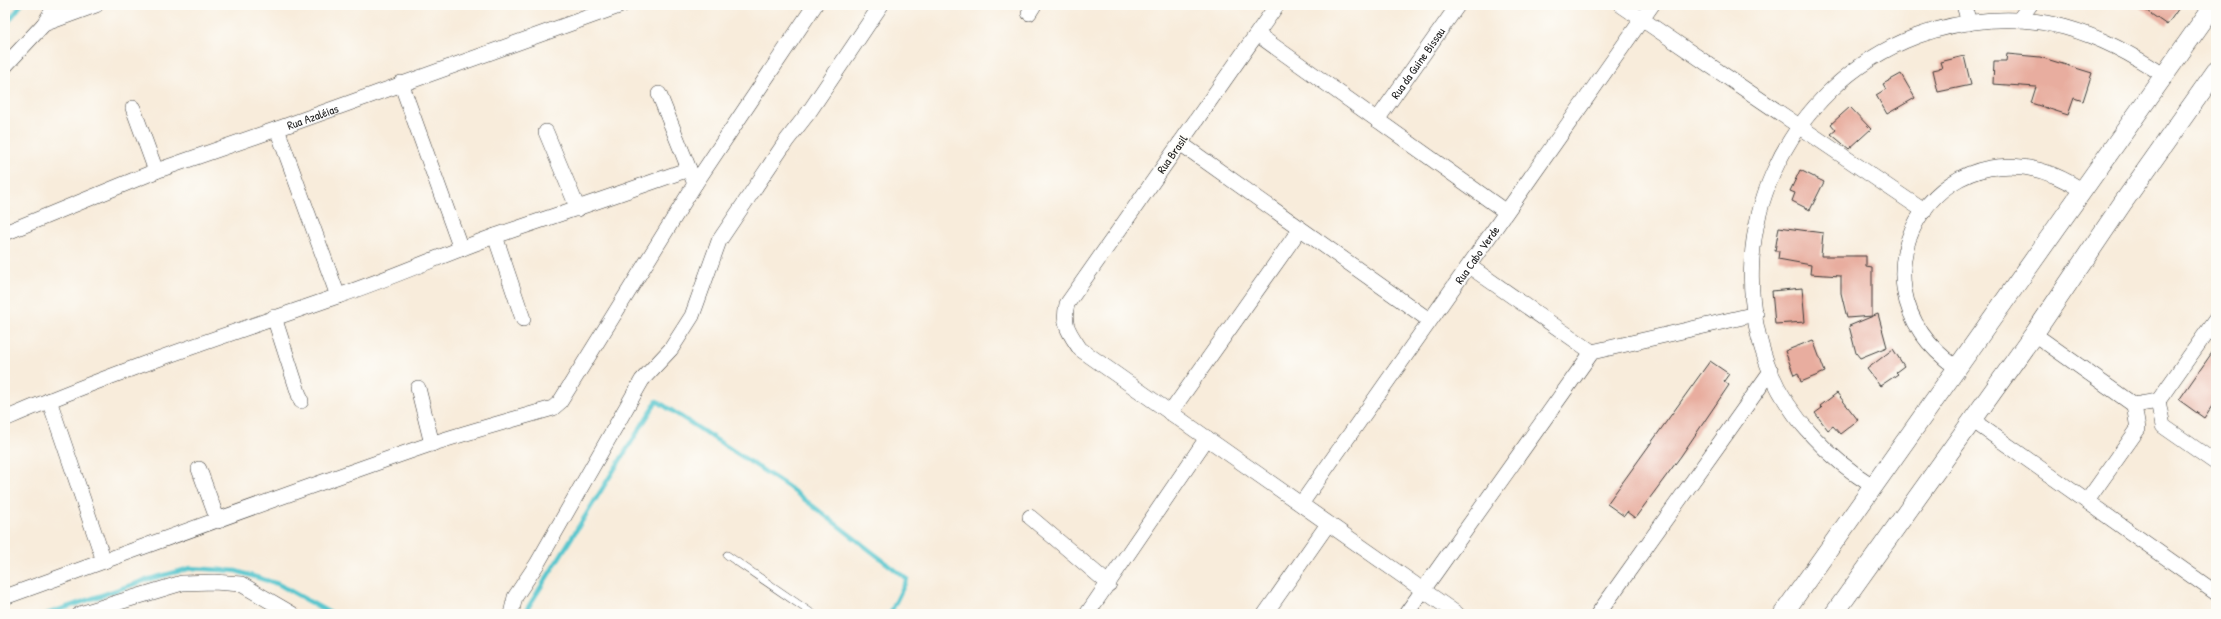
<svg xmlns="http://www.w3.org/2000/svg" width="2221" height="619" viewBox="0 0 2221 619" font-family="'Patrick Hand',sans-serif">
<style>
.lines{fill:none;stroke-linecap:round;stroke-linejoin:round}
.stream{stroke:#59c6ce;stroke-width:4.5}
.building{fill:#e8ad9f}
.service-casing{stroke:#3d3b39;stroke-width:8}
.minor-casing{stroke:#3d3b39;stroke-width:16}
.tertiary-casing{stroke:#3d3b39;stroke-width:20}
.service{stroke:#fff;stroke-width:7}
.minor{stroke:#fff;stroke-width:15}
.tertiary{stroke:#fff;stroke-width:19}
.labels{text-anchor:middle;dominant-baseline:central;stroke-width:3;stroke-linejoin:round;paint-order:stroke}
.street-label{font-size:12px;fill:#1c1c1c;stroke:#fdfcf7}
</style>
<rect width="100%" height="100%" fill="#fdfcf7"/>
<filter id="ink" filterUnits="userSpaceOnUse"><feTurbulence type="fractalNoise" baseFrequency=".025" numOctaves="2"/><feDisplacementMap in="SourceGraphic" scale="8" xChannelSelector="R" yChannelSelector="G"/><feConvolveMatrix kernelMatrix="1 2 1 2 8 2 1 2 1" color-interpolation-filters="sRGB"/></filter>
<filter id="wash" filterUnits="userSpaceOnUse"><feTurbulence type="fractalNoise" baseFrequency=".012" numOctaves="4" result="noise"/><feDisplacementMap in="SourceGraphic" scale="16" xChannelSelector="R" yChannelSelector="G"/><feGaussianBlur stdDeviation="0.9" result="paint"/><feColorMatrix in="noise" values="0 0 0 0 0 0 0 0 0 0 0 0 0 0 0 0 0 1.4 0 .05"/><feComposite in="paint" operator="in"/></filter>
<g filter="url(#wash)">
<rect width="100%" height="100%" fill="#f8ecdb"/>
<g class="lines">
<path class="stream" d="M5,26L21,5
M47,614L146,580L191,568L236,571L278,584L332,614
M524,614L657,401L787,486L907,579L890,614"/>
</g>
<g id="blocks">
<path class="building" d="M2138,5H2181L2167,25Z
M2007,54L2040,57L2092,73L2083,101L2074,98L2068,115L2031,103L2036,87L1993,84L1994,61H2006Z
M1964,56L1971,85L1938,92L1933,70L1942,68L1940,62Z
M1901,74L1915,98L1887,114L1876,95L1886,89L1883,84Z
M1850,107L1871,129L1849,149L1831,134L1836,130L1831,124Z
M1800,170L1824,182L1810,210L1792,201L1795,193L1790,191Z
M1779,227L1823,233L1821,256H1866V266L1872,267V316L1847,318L1841,293V276L1810,274L1811,265L1778,259L1779,251H1775Z
M1802,288L1805,322L1775,324L1772,291Z
M1878,314L1887,347L1860,358L1856,353L1849,326Z
M1813,340L1825,372L1801,382L1798,373L1794,375L1785,351Z
M2216,347V400L2204,418L2179,400Z
M1893,349L1904,366L1896,372L1898,374L1880,386L1867,369Z
M1710,361L1729,374L1724,381L1729,385L1681,456L1635,518L1627,512L1624,516L1607,504Z
M1837,393L1858,420L1840,434L1833,426L1828,430L1815,413L1822,408L1820,406Z"/>
</g>
</g>
<g filter="url(#ink)">
<use href="#blocks" fill-opacity="0" stroke="#3d3b39" stroke-width="1"/>
<g class="lines">
<defs>
<path id="service" d="M727,555L813,614"/>
<g id="minor">
<path d="M1277,5L1067,304C1062,325 1069,332 1080,349L1457,614"/>
<path d="M1621,5L1924,211"/>
<path d="M1964,5L1969,23"/>
<path d="M1029,13L1034,5"/>
<path d="M2019,20L2030,5"/>
<path d="M44,24L96,5"/>
<path d="M1257,34L1506,212"/>
<path d="M5,66L44,24L56,5"/>
<path d="M401,83L461,249"/>
<path d="M659,94L689,169"/>
<path d="M133,108L156,171"/>
<path id="s1" d="M1377,120L1458,5"/>
<path d="M277,129L338,296"/>
<path d="M546,132L578,209"/>
<path d="M1180,143L1429,320"/>
<path id="s2" d="M5,233L156,171L277,129L622,5"/>
<path d="M495,236L523,319"/>
<path d="M1469,266L1592,352"/>
<path d="M274,317L301,401"/>
<path d="M2034,334L2134,405L2158,401L2216,319"/>
<path d="M1957,368C1830,279 1949,101 2083,191"/>
<path d="M418,388L432,444"/>
<path d="M49,400L104,561"/>
<path d="M2158,401L2163,426L2216,463"/>
<path d="M1170,413L1300,229"/>
<path d="M5,419C113,372 227,335 338,296C391,278 442,255 495,236C560,214 625,192 689,169L695,184"/>
<path d="M1972,420L2216,593"/>
<path d="M199,469L218,521"/>
<path d="M1874,487C1830,459 1790,419 1770,371C1716,238 1784,86 1917,36C1963,19 2017,14 2064,27C2101,37 2133,55 2165,76"/>
<path d="M2087,501L2138,429L2134,405"/>
<path id="s3" d="M1301,504L1652,5"/>
<path d="M1030,517L1109,584"/>
<path d="M5,597C147,546 288,493 431,444C471,431 512,420 553,408L560,402L695,184L815,5"/>
<path d="M80,614L182,583L214,582L241,584L292,614"/>
<path d="M511,614L515,597L537,564L642,380L671,349L692,316L719,241L787,140L809,112L881,5"/>
<path d="M1087,614L1207,438"/>
<path d="M1265,614L1328,524"/>
<path d="M1406,614L1592,352L1756,314"/>
<path d="M1598,614L1771,371"/>
</g>
<path id="tertiary" d="M1783,614L2214,5
M1834,614L2034,334L2122,204L2216,71"/>
</defs>
<use href="#service" class="service-casing"/>
<use href="#minor" class="minor-casing"/>
<use href="#tertiary" class="tertiary-casing"/>
<use href="#service" class="service"/>
<use href="#minor" class="minor"/>
<use href="#tertiary" class="tertiary"/>
</g>
</g>
<g class="labels">
<g class="street-label">
<text stroke="none"><textPath href="#s1" startOffset="70">Rua da Guine Bissau</textPath></text>
<text stroke="none"><textPath href="#s2" startOffset="329">Rua Azaléias</textPath></text>
<text transform="translate(1172 154) rotate(-55)">Rua Brasil</text>
<text stroke="none"><textPath href="#s3" startOffset="305">Rua Cabo Verde</textPath></text>
</g>
</g>
<rect width="2221" height="619" fill="none" stroke="#fdfcf7" stroke-width="20"/>
</svg>
